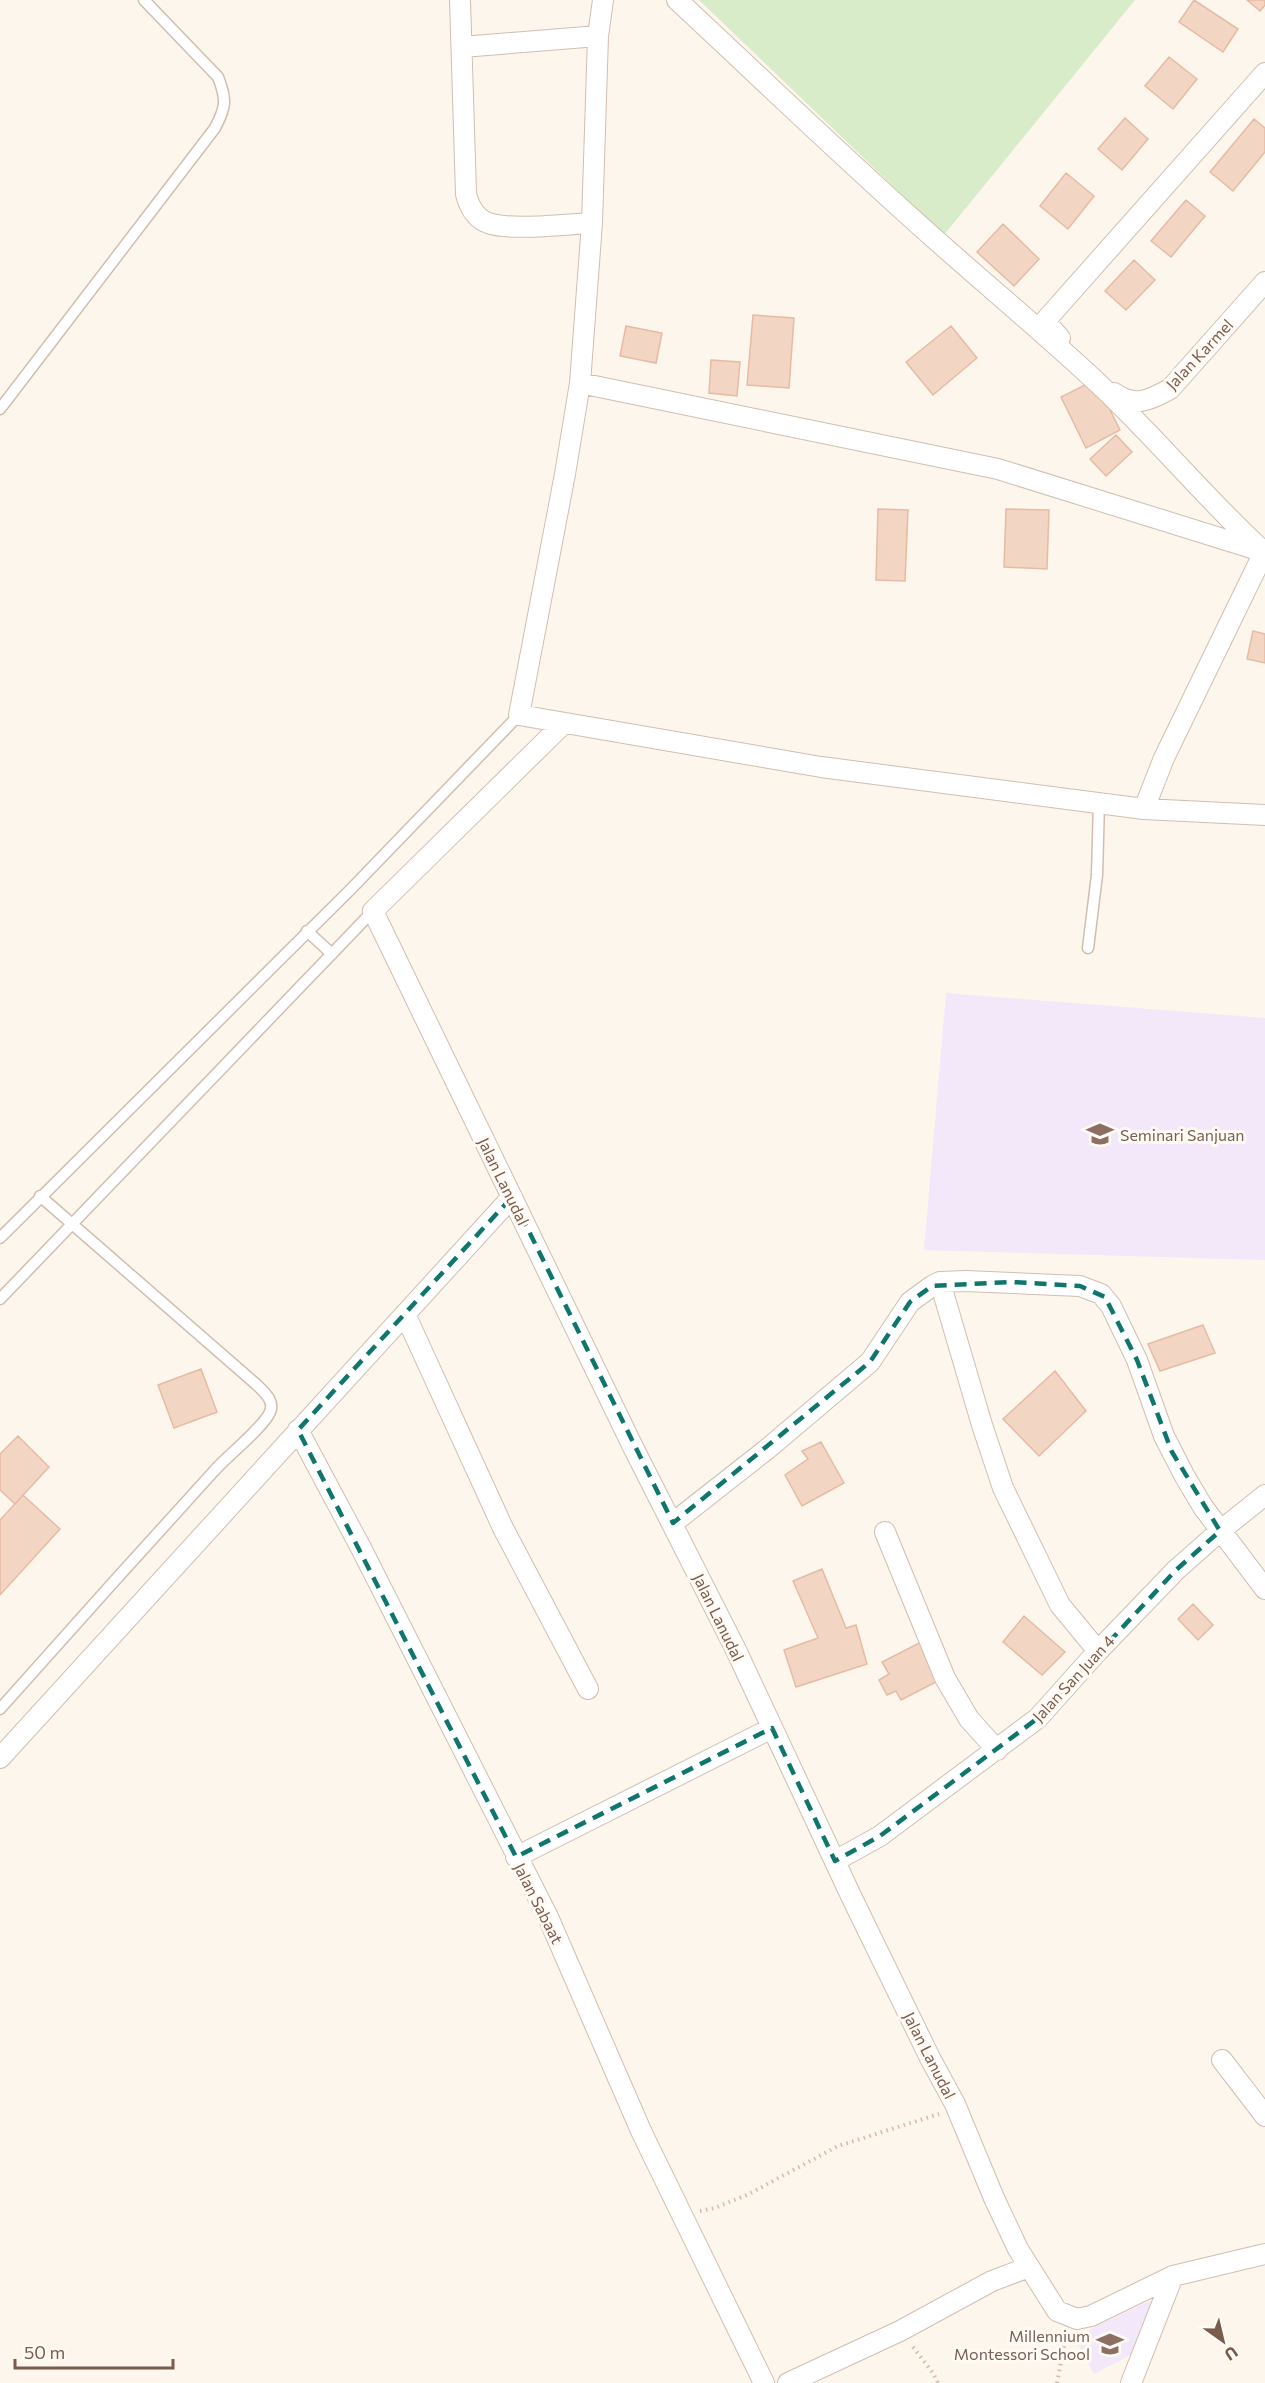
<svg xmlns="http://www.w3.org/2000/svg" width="1265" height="2383" viewBox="0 0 1265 2383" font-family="Commissioner,sans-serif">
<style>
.education{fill:#f3e8fa}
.green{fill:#d8ecc9}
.building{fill:#f3d5c3;stroke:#e6bba3;stroke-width:1.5}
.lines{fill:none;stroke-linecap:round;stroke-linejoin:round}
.service-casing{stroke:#d1beb0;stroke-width:13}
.minor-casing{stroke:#d1beb0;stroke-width:22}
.path{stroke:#d9b8a5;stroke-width:4;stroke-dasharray:1.5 4.5;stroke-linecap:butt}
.service{stroke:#fff;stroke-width:10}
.minor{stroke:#fff;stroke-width:20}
.marked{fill:none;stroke:#0f766e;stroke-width:4.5;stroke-dasharray:12 8;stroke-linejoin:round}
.labels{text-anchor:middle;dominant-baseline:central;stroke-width:6;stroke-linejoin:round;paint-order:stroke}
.street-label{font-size:16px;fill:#7a5c4d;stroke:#fffaf3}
.education-label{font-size:16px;fill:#785e54;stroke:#fffaf3;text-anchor:start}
</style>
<rect width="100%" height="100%" fill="#fdf6ec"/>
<path class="education" d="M946,993L1265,1018V1260L924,1250Z
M1149,2301L1154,2312L1140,2350L1094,2374L1074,2337Z"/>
<path class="green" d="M699,0H1135L944,235Z"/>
<path class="building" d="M1194,0L1238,29L1223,52L1179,22Z
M1247,0H1265V5L1260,11Z
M1169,57L1197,79L1173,109L1145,86Z
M1125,118L1148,139L1122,170L1098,149Z
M1254,119L1265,128V152L1233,191L1210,172Z
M1066,173L1094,196L1068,229L1040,206Z
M1186,200L1205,216L1171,257L1151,241Z
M1003,224L1039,259L1014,286L977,252Z
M1134,260L1155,280L1126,310L1105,291Z
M753,315L794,318L789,388L747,385Z
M626,326L662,333L656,363L620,356Z
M951,326L977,358L933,395L906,362Z
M711,360L740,362L737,396L709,393Z
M1095,380L1120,430L1086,448L1061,397Z
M1116,435L1132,452L1106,476L1090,459Z
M878,509L908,510L905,581L876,580Z
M1006,509L1049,510L1047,569L1004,567Z
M1253,631L1265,634V663L1247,659Z
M1203,1325L1215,1353L1160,1371L1148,1344Z
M201,1369L217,1412L174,1428L158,1385Z
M1055,1371L1086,1411L1039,1456L1003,1419Z
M18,1436L49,1467L15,1504L0,1490V1454Z
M821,1442L844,1483L802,1506L785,1475L808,1459L802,1451Z
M23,1495L60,1529L0,1595V1520Z
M822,1569L846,1628L856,1625L867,1664L796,1687L784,1650L818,1638L793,1581Z
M1193,1604L1213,1625L1198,1640L1178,1619Z
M1024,1616L1065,1652L1042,1675L1003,1642Z
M923,1641L940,1680L901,1700L896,1691L887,1695L879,1680L889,1674L882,1662Z"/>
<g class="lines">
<defs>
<path id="service" d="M0,409L215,128C226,107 227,100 218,77L144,0
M307,931L332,954
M1088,948L1097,875L1099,802
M0,1238L352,888L519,715
M0,1299L373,911
M0,1709C71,1629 142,1550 214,1471C227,1456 264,1427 270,1412C275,1401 264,1392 257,1385L40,1196"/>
<path id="minor" d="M460,0L466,194C469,206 475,218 488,223C511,231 566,224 592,223
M603,0L598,36L592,223L580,383L565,474L519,715L821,767L1144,809L1265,815
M677,0C763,80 848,162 936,240C991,289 1048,336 1102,387C1158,440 1207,500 1264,552
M462,47L598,36
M1060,338L1045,321L1265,73
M580,383L998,469L1258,550
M1114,393C1135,408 1150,400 1170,389L1265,282
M563,724L373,911L633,1447L735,1648L852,1898L930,2058L955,2104L994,2198L1018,2249L1057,2311L1077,2319L1091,2316L1173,2276L1265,2254
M1144,809L1164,758L1265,550
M940,1282L982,1425L1003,1488L1060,1605L1098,1651
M405,1314L503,1528L588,1689
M298,1430L361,1548L548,1917L642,2133L764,2383
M673,1523L766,1450L870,1362L910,1302L932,1286L940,1282L966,1281L1080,1286L1101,1294L1111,1306L1137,1360L1164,1436L1184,1475L1203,1507L1265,1589
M885,1532L945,1678L969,1719L997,1750
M0,1758L512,1197
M516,1857L772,1728
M835,1861L880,1836L1038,1718L1098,1651L1176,1570L1220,1531L1265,1495
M1222,2060L1265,2116
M788,2383L900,2331L992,2281L1029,2267
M1131,2383L1173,2276"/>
</defs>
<use href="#service" class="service-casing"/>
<use href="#minor" class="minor-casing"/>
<path class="path" d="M700,2211L715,2208L749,2194L838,2146L939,2114
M913,2347L933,2373L938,2383
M1057,2383L1066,2335"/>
<use href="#service" class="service"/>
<use href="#minor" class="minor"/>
</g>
<path class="marked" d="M512,1197L673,1523L870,1362L910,1302L932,1286L1012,1282L1080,1286L1105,1297L1137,1360L1172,1452L1220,1531L1176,1570L1038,1718L880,1836L835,1861L772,1728L516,1857L298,1430Z"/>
<defs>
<symbol id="university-bare" viewBox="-9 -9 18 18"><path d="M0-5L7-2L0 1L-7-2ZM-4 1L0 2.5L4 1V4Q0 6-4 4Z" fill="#8d6e63" stroke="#fffaf3" stroke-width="2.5" paint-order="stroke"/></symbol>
<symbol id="school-bare" viewBox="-9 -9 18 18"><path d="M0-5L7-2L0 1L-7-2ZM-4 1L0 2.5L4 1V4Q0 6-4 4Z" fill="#8d6e63" stroke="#fffaf3" stroke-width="2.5" paint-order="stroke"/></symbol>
</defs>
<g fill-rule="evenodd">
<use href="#university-bare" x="1081" y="1115" width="38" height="38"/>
<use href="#school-bare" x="1091" y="2325" width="38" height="38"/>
</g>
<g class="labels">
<g class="street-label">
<text transform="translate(1199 354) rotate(-47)">Jalan Karmel</text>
<text transform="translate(504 1181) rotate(64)">Jalan Lanudal</text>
<text transform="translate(719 1617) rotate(64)">Jalan Lanudal</text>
<text transform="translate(1073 1678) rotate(-47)">Jalan San Juan 4</text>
<text transform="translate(539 1903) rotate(63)">Jalan Sabaat</text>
<text transform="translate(930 2055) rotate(63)">Jalan Lanudal</text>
</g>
<g class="education-label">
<text x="1120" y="1134">Seminari Sanjuan</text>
<text x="1090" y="2335" text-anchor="end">Millennium<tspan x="1090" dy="18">Montessori School</tspan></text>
</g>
</g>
<g transform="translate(1223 2341) rotate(146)" stroke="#fffaf3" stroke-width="4.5" paint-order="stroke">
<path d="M0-4.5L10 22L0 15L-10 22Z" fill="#7a5c4d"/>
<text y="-9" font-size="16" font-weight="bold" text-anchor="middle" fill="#7a5c4d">U</text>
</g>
<path d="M15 2359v9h158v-9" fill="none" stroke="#7a5c4d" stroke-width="3"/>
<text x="24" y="2359" font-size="18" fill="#7a5c4d" stroke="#fffaf3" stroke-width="4.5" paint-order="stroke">50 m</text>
</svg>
